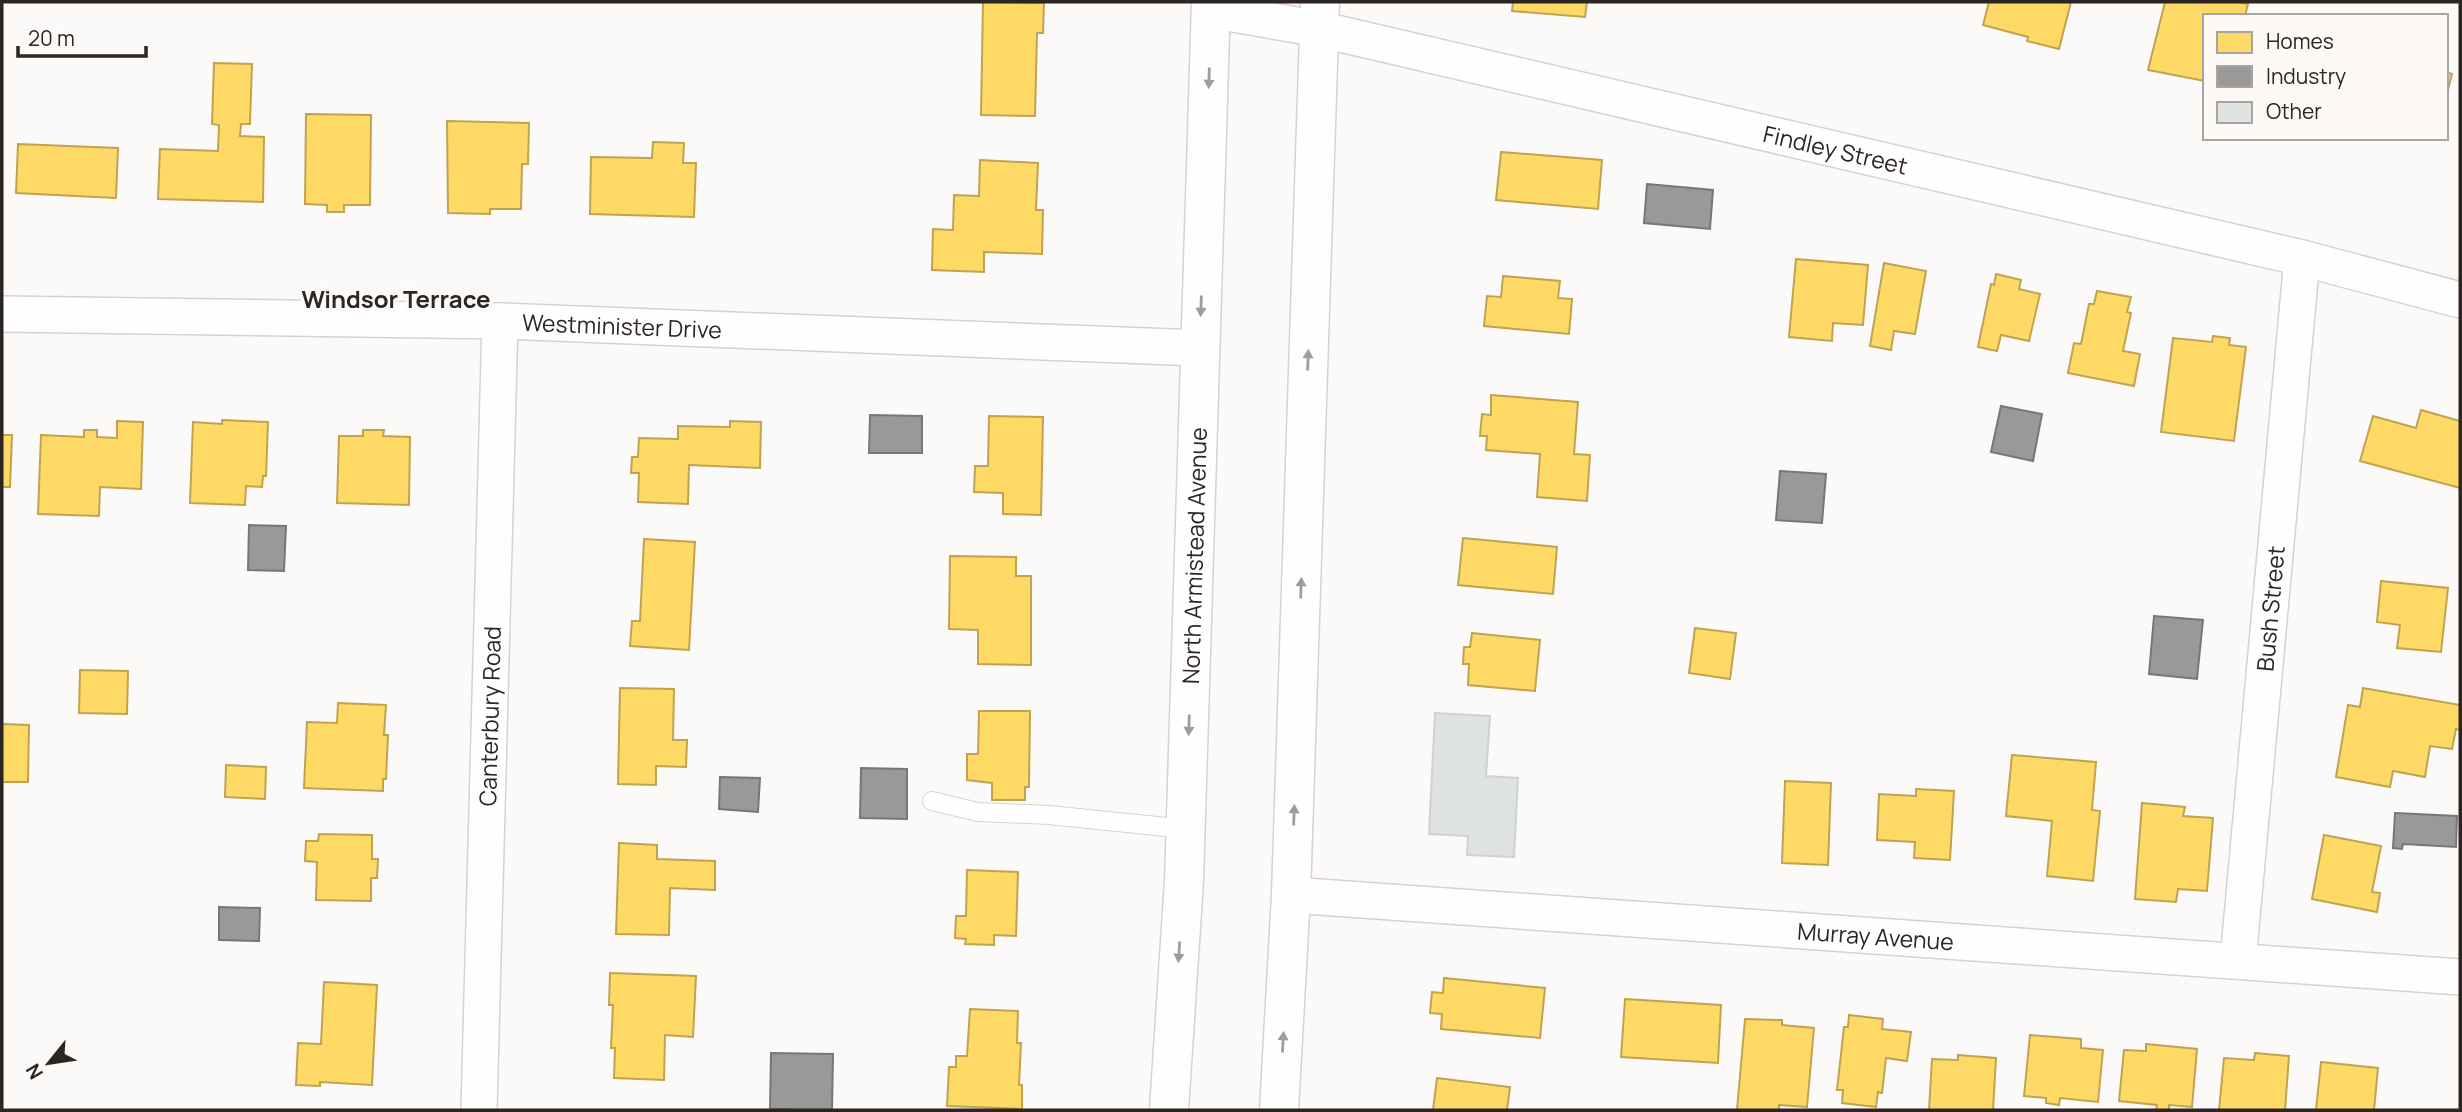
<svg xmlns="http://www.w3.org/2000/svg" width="2462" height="1112" viewBox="0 0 2462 1112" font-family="Manrope,sans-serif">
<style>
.homes{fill:#ffd966;stroke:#c0a351;stroke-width:2}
.industry{fill:#999;stroke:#797675;stroke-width:2}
.building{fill:#dee2e0;stroke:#ced2d0;stroke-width:2}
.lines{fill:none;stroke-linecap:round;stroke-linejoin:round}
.service-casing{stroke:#d7d2cf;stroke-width:20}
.minor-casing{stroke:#d7d2cf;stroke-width:38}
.primary-casing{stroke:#d7d2cf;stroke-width:41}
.service{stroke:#fffefe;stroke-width:18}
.minor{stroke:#fffefe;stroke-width:35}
.primary{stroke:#fffefe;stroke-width:38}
.oneway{fill:#a09c9b}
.labels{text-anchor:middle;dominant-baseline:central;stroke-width:7;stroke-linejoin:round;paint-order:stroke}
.street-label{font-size:23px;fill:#2d2521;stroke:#fdf9f7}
.neighbourhood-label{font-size:24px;font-weight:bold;fill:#2d2521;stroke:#fdf9f7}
</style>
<rect width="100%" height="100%" fill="#fcfaf8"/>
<path class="homes" d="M983,2L1044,3L1043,33H1037L1035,116L981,115Z
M1513,2H1587L1585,17L1512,11Z
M1989,2H2071L2059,49L2027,41L2028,37L1983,25Z
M2165,2H2238L2248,4L2245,16H2205V81L2148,70Z
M214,63L252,64L250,124H241L240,136L264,137L263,202L158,199L160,149L218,151L219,125L212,124Z
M2446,72L2452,74L2446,98Z
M306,114L371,115L370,205H344V212H327V205L305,204Z
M447,121L529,123L528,164H522L521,209H490V214L448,213Z
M653,142L684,143L683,163H696L694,217L590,214L591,157L652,158Z
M18,144L118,148L116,198L16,193Z
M1501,152L1602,160L1598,209L1496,200Z
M980,160L1038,163L1036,210H1043L1042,254L984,252V272L932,270L933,229L953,230L954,195L979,196Z
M1796,259L1868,265L1863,325L1833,323L1832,341L1789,337Z
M1884,263L1926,271L1915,334L1894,331L1891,350L1870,346Z
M1996,274L2021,280L2019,289L2040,294L2029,341L2001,335L1997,351L1978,347L1991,284L1994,285Z
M1503,276L1560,281L1558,298L1572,299L1569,334L1484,326L1487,296L1501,297Z
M2097,291L2131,297L2127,312L2131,313L2123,351L2140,354L2134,386L2068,373L2074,343L2081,344L2089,304H2094Z
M2213,336L2230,338L2229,345L2246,347L2234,441L2161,432L2173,338L2212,342Z
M1491,395L1578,402L1574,454L1590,455L1587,501L1537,497L1540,454L1486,450L1487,436H1480L1482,414L1491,415Z
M2421,410L2460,421V488L2360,461L2373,416L2416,428Z
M989,416L1043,417L1041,515L1003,514V493L974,492L975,466H988Z
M222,420L268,422L266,476H263L262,487L246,486L245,505L190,503L193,422L222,424Z
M117,421L143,422L141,489L100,487L99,516L38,514L41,435L84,437V430H97V437L117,438Z
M730,421L761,422L760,468L689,465L688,504L638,502L639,473H631L632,457H638L639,438L678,439V426L730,427Z
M363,430H384L383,436L410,437L409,505L337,503L339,436H363Z
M2,435H12L10,487H2Z
M1463,538L1557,547L1553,594L1458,585Z
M644,539L695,542L689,650L630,646L632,621H640Z
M950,556L1016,557V576H1031V665L978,664V630L949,629Z
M2381,581L2448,588L2441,652L2397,648L2400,625L2377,622Z
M1695,628L1736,633L1730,679L1689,673Z
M1472,633L1540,640L1535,691L1468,685L1469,664H1463L1464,647H1470Z
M80,670L128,671L127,714L79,713Z
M620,688L674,689L673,740H687L686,767L656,766V785L618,784Z
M2363,688L2460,705V730L2456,729L2452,749L2430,746L2425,777L2393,771L2390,787L2336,777L2348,705L2360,707Z
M338,703L386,705L384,735H388L386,779H383V791L304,788L307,722L337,723Z
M979,711H1030L1029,787H1025V800H992V783L967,780V754H978Z
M2,724L29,725L28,782H2Z
M2012,755L2096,762L2092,810L2100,811L2093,881L2047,876L2052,821L2006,816Z
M226,765L266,767L265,799L225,797Z
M1785,781L1831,783L1828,865L1782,863Z
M1916,789L1954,791L1950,860L1914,858L1915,842L1877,840L1879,794L1916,796Z
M2142,803L2185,807L2183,816L2213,818L2207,891L2178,889L2176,902L2135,899Z
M319,834L372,835V859H378L377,878H371V901L316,900L317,862L305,861L306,841H318Z
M2324,835L2381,846L2372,892L2380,893L2377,912L2312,899Z
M619,843L657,845V859L715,861V890L670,888L669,935L616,934Z
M967,870L1018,872L1016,936L994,935V945L965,944L966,939L955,938L956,916H966Z
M610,973L696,976L693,1037L665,1035L664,1080L614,1078L615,1048H611L613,1005H609Z
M1444,978L1545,988L1540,1038L1441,1029L1442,1014L1430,1013L1432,992L1443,993Z
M324,982L377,985L372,1085L320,1082V1086L296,1085L298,1043L321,1044Z
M1625,999L1721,1005L1718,1063L1621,1057Z
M970,1009L1018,1011L1017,1043H1021L1019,1085H1022V1109L947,1106L949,1067H956V1056H967Z
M1849,1015L1883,1019L1882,1029L1911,1032L1907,1061L1886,1058L1882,1093L1878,1092L1876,1107L1842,1103L1843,1090H1837L1844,1027H1848Z
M1745,1019L1782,1020V1025L1814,1028L1807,1107L1779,1105V1110H1737Z
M2030,1035L2081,1039V1048L2103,1050L2098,1102L2060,1098L2059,1105L2046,1103V1098L2024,1096Z
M2146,1044L2197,1049L2192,1107L2169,1105V1110H2156L2157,1105L2119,1101L2124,1050L2146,1051Z
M2255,1053L2289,1056L2285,1110H2219L2224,1058L2254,1060Z
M1958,1055L1996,1058L1993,1110H1929L1932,1059L1958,1060Z
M2321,1062L2378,1068L2374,1110H2316Z
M1437,1078L1510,1087L1507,1110H1433Z"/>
<path class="industry" d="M1647,184L1713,190L1710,229L1644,223Z
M2001,406L2042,414L2033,461L1991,452Z
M870,415L922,416V453H869Z
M1780,471L1826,474L1822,523L1776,520Z
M249,525L286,526L284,571L248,570Z
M2154,616L2203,620L2197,679L2149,674Z
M861,768L907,769V819L860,818Z
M720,777L760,778L758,812L719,809Z
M2395,813L2457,816L2456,847L2403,844L2402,849L2393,848Z
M219,907L260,908L259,941L219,940Z
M771,1053L833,1054L832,1110L770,1109Z"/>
<path class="building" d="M1435,713L1490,716L1486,776L1518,778L1514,857L1467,855L1468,836L1429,834Z"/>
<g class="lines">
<defs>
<path id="service" d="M932,801L978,812L1049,815L1186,829"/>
<g id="minor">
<path id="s1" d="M1211,10L1319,29L2302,258L2460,300"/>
<path id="s2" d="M2,314L500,321L1200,348"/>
<path id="s3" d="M1291,895L2460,977"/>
<path id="s4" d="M2238,961L2302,258"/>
<path id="s5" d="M479,1110L500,321"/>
</g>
<g id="primary">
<path id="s6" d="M1169,1110L1184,881L1211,2"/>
<path d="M1279,1110L1291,895L1320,2"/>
</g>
</defs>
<use href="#service" class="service-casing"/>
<use href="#minor" class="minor-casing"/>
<use href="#primary" class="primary-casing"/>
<use href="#service" class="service"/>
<use href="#minor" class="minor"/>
<use href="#primary" class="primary"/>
</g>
<defs><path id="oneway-solid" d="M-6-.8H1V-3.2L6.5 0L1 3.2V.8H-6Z" transform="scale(1.75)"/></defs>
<g class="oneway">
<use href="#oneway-solid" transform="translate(1209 78) rotate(92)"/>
<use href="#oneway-solid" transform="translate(1201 306) rotate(92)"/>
<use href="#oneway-solid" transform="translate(1308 360) rotate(-88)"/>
<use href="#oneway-solid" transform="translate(1301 588) rotate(-88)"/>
<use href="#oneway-solid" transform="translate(1189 725) rotate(92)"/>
<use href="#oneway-solid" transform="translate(1294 815) rotate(-88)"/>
<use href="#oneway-solid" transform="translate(1179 952) rotate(94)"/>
<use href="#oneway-solid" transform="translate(1283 1042) rotate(-87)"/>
</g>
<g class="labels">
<g class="street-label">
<text stroke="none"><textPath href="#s1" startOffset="640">Findley Street</textPath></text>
<text stroke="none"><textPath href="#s2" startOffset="620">Westminister Drive</textPath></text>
<text stroke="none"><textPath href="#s6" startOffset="555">North Armistead Avenue</textPath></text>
<text stroke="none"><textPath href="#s4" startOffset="354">Bush Street</textPath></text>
<text stroke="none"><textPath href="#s5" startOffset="394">Canterbury Road</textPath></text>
<text stroke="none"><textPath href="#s3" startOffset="586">Murray Avenue</textPath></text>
</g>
<g class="neighbourhood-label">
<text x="396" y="298">Windsor Terrace</text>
</g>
</g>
<rect width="2462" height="1112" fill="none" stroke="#2d2521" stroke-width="7"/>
<rect x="2203" y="14" width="245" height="126" fill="#fdf9f7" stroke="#aaa4a1" stroke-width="2"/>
<rect x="2217" y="32" width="35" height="21" fill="#ffd966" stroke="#aaa4a1" stroke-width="2"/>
<text x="2266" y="49" font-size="21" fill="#2d2521">Homes</text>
<rect x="2217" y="66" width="35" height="21" fill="#999999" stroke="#aaa4a1" stroke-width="2"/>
<text x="2266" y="84" font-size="21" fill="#2d2521">Industry</text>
<rect x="2217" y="102" width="35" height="21" fill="#dee2e0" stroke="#aaa4a1" stroke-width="2"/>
<text x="2266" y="119" font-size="21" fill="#2d2521">Other</text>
<g transform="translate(49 1063) rotate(240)" stroke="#fdf9f7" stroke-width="5" paint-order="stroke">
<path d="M0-5L12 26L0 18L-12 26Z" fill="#2d2521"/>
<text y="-10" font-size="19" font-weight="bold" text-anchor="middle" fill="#2d2521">N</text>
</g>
<path d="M18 46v10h128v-10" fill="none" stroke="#2d2521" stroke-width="3.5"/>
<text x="28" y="46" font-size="21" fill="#2d2521" stroke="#fdf9f7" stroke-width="5" paint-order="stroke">20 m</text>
</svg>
